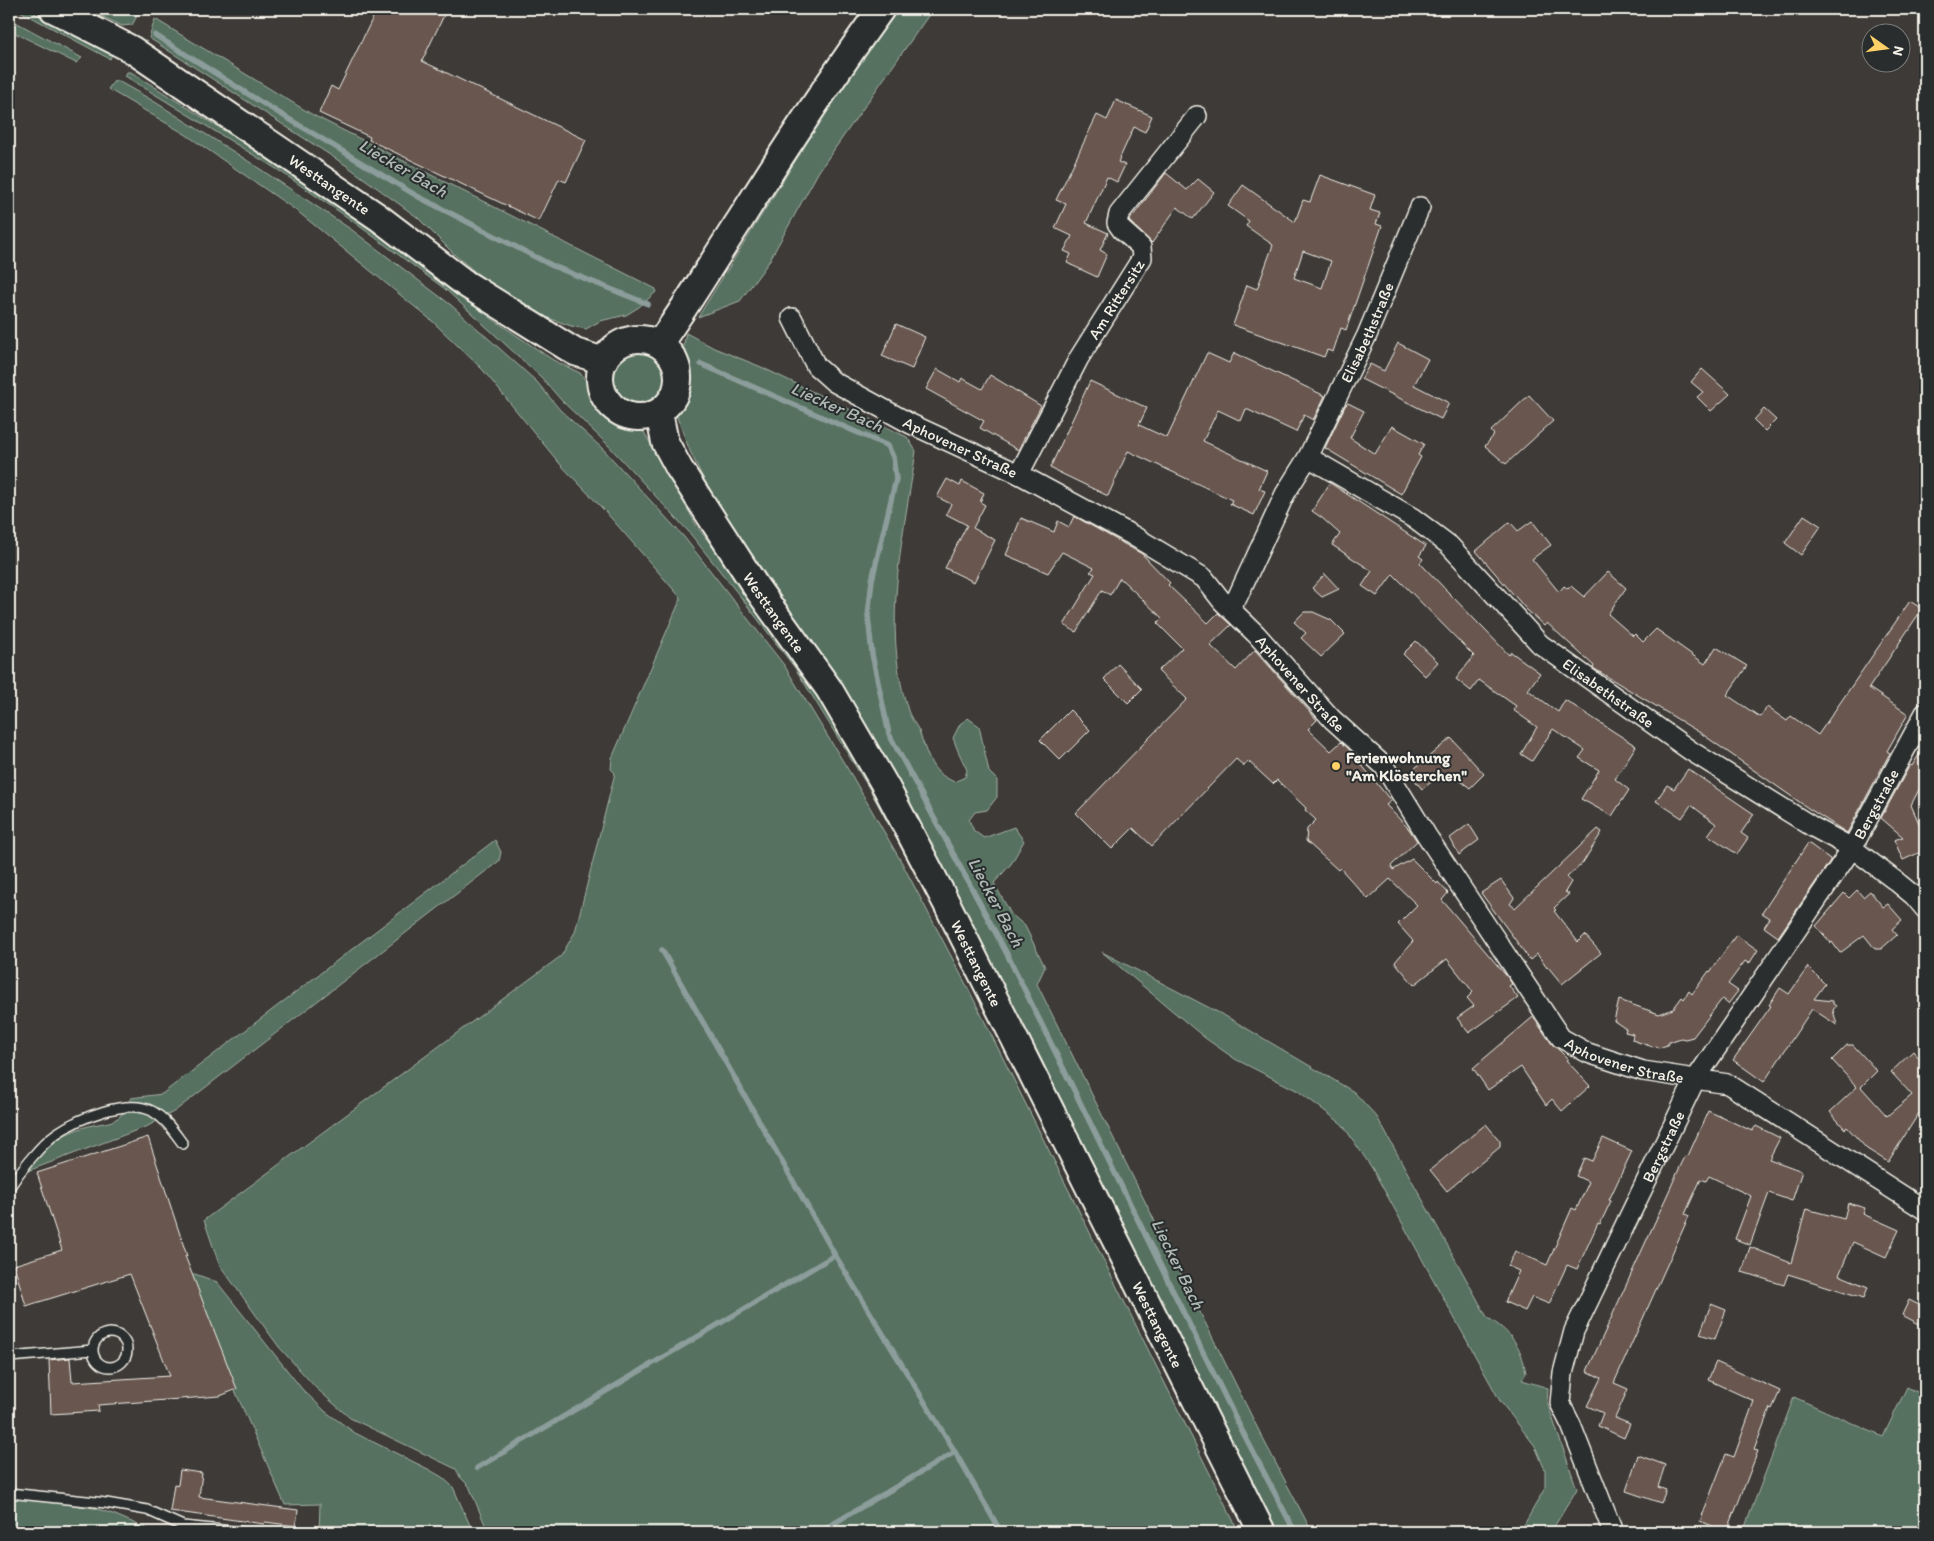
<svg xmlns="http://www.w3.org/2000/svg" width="1934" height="1541" viewBox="0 0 1934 1541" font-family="Itim,sans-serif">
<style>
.green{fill:#567160;stroke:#a5b1a4}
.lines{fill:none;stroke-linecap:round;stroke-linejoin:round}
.stream{stroke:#8c9d9b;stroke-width:5.5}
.building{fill:#685750;stroke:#f4f1e8;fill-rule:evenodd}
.service-casing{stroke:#f4f1e8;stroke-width:12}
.minor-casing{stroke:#f4f1e8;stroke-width:22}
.secondary-casing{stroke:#f4f1e8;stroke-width:30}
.service{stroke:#2a2d2e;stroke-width:9}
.minor{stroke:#2a2d2e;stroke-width:19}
.secondary{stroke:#2a2d2e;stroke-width:26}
.poi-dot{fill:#ffd166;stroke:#2a2d2e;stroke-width:2}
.labels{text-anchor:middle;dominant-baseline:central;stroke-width:4;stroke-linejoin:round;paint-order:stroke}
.street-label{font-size:16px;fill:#f4f1e8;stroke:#2a2d2e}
.poi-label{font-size:16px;font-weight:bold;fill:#f4f1e8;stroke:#2a2d2e;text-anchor:start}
.water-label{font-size:18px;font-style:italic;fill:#aeb9b4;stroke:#2a2d2e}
</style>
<rect width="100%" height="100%" fill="#3d3a38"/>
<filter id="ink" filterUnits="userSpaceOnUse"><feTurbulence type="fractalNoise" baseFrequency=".02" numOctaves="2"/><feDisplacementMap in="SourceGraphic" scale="10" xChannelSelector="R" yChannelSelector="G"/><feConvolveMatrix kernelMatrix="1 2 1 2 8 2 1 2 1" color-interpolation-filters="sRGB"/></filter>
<g filter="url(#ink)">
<path class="green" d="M16,9H27L112,54L110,59Z
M86,9H141L132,25L122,26Z
M899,9H933L819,171L768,263L740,301L698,317L837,94Z
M9,19H10L82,58L76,63L9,30Z
M155,19L313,115L656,289V292L639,307L626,315L600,321L586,329L571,326L540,315L511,301L456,256L417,217L347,166L149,38Z
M127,72H131L261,154L362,221L494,320L553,360L580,373L590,386L592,401L607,419L625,428L644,432L697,526L802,668L879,793L1253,1532H1247L943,925L870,790L795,668L743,600L688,531L607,444L561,400L542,378L445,289L347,217L278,170L125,76Z
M114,81H118L155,102L245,159L352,230L451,305L537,382L560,410L604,450L684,537L784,665L852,776L902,863L969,990L1239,1532H488L469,1486L460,1477L456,1469L350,1418L316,1388L279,1347L219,1264L204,1220L561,956L575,932L615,773L611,769L612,758L681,598L604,510L560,464L482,369L431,320L297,211L185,134L108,89Z
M686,333L714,348L759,366L907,437L916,451C904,534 881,625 907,707C909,716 915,723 919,731C924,744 928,762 938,772C942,776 949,779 954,782L965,777L967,770L958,751L953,738L960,724L968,718L979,726L989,772L997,780V797L987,810L975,812L969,820L974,831L984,838L1014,827L1024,841L1011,864L994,883L1011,914L1025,926L1045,967L1037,984L1261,1435L1312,1532H1278L1019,1015L909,805L816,647L712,497L690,451L675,412L685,388L683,348Z
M611 379a27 27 0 1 1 54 0a27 27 0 1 1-54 0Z
M495,840L501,852L499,861L175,1111L148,1126L25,1172C35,1148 68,1130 93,1125C102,1123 114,1123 121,1115C126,1111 128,1103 131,1098L162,1094Z
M1102,952L1229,1018L1354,1092L1377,1117L1487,1317C1511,1333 1521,1344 1526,1373L1522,1380L1548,1388L1547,1402L1577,1489L1551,1532H1520L1545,1488V1470L1535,1446L1500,1401L1372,1168L1342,1124L1298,1091L1235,1059L1205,1038Z
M195,1274L217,1282L302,1389L326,1412L355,1433L428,1469L442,1477L453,1487L473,1532H319L320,1504L285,1505L185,1276Z
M1907,1387L1925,1396V1532H1743L1794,1397L1883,1437Z
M9,1496L94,1508L113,1514L155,1532H9Z"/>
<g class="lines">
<path class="stream" d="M117,9L126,13
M155,35L259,101L417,196L553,266L648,304
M701,364L888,446L893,457L896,479L872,580L868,616L872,654L889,734L1007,954L1236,1419L1295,1532
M662,950L835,1255
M477,1468L835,1255L955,1452
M819,1532L955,1452L1001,1532"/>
</g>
<path class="building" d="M377,9H447L422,61L586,140L566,182L559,179L539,221L369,140L370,137L319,113L331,86L338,90Z
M1116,100L1152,116L1145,132L1134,127L1118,162L1125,165L1117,182L1107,177L1086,223L1108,233L1100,250L1107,254L1097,277L1067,263L1071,254L1064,251L1072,236L1055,228L1066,204L1056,200L1097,115L1107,120Z
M1166,173L1187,190L1198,179L1214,192L1193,219L1177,207L1152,243L1129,221Z
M1320,175L1375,195L1370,210L1380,213L1376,224L1382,226L1346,330L1341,328L1333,352L1327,350L1324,357L1233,325L1247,285L1257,289L1273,245L1246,226L1249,221L1228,206L1243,185L1295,222L1303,200L1310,202ZM1303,251L1331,261L1322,288L1294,278Z
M896,324L925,337L912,369L882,356Z
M1398,343L1428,359L1414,385L1449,403L1441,419L1361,379L1370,364L1384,371Z
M1207,353L1229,363L1234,353L1325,396L1313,420L1304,415L1296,432L1246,409L1241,421L1218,410L1203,441L1267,471L1259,489L1265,491L1254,515L1230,504L1232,500L1128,451L1108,496L1050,468L1090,381L1147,408L1139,425L1167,438Z
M937,369L960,382L962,378L982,389L990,375L1041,406L1018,450L980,428L984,421L926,389Z
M1702,369L1730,394L1711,411L1697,397L1703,392L1691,382Z
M1529,395L1553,421L1506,464L1485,446L1494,435L1491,431Z
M1348,403L1364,411L1350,438L1375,454L1392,426L1424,444L1418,455L1421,457L1401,494L1325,448L1345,406Z
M1764,409L1776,420L1765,431L1754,420Z
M947,479L960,486L962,481L984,493L980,502L985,505L973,528L995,540L974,582L945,568L967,525L946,514L951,504L937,497Z
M1330,483L1426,546L1419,556L1423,559L1420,563L1509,655L1511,652L1540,673L1528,690L1558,712L1565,700L1636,746L1615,779L1629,790L1612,816L1581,799L1599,770L1579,758L1585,750L1553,729L1532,761L1521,754L1537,727L1513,710L1516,706L1479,680L1471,691L1456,679L1474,656L1393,574L1377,596L1362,586L1372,571L1332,545L1340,534L1322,518L1312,511Z
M1804,515L1821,526L1801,555L1785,543Z
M1074,516L1142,554L1170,583L1168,585L1208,623L1218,613L1231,625L1210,645L1236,670L1255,650L1317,720L1308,729L1331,751L1341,742L1347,747L1391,801L1386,805L1409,829L1417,841L1391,866L1393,870L1412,859L1437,884L1438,882L1448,893L1442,900L1509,979L1512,984L1509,986L1518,998L1469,1033L1457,1018L1474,1006L1467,998L1473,992L1447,959L1414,985L1395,962L1413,941L1398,924L1417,905L1390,879L1368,899L1340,868L1338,870L1306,841L1307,829L1316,820L1305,810L1306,808L1277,780L1273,784L1248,761L1244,766L1236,759L1152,846L1133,828L1112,849L1076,813L1187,699L1158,671L1182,648L1157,623L1162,618L1120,578L1110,595L1102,590L1076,632L1064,625L1095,574L1090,572L1094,568L1062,552L1048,573L1006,555L1021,518L1054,532L1058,521L1069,527Z
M1532,521L1551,545L1532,559L1559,592L1564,586L1568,589L1571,586L1584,597L1608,572L1626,588L1608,614L1633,636L1635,634L1643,642L1656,629L1705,664L1716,647L1747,666L1727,695L1760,717L1767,707L1787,721L1791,716L1818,735L1910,601L1922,609L1869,688L1908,714L1887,751L1890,753L1847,833L1808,808L1702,734L1593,668L1594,666L1547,623L1544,626L1526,609L1476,551L1510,522L1518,531Z
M1325,574L1339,589L1322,597L1312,588Z
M1304,612H1313L1331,620L1345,634L1321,657L1301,638L1306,633L1294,622Z
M1416,641L1438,662L1425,676L1403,654Z
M1118,664L1142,689L1128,703L1104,679Z
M1070,710L1090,730L1060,760L1040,740Z
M1451,738L1484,774L1470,788L1450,773L1444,777L1442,774L1422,789L1409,773Z
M1925,745V778L1911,805L1925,837V850L1903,860L1894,840L1903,837L1881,818L1910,765L1912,766Z
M1688,769L1754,814L1741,833L1748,838L1737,854L1708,835L1716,824L1691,805L1682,818L1656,801L1667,785L1674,789Z
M1469,824L1479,840L1459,855L1450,838Z
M1598,829L1602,832L1582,864L1567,877L1571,882L1565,892L1569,894L1554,908L1556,910L1554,911L1578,942L1585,935L1601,953L1562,984L1548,967L1547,968L1537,954L1530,960L1481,893L1501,880L1514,898L1510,904L1515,908Z
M1808,843L1830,859V861L1778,937L1764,927L1770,918L1762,913Z
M1857,890L1863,897L1870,891L1883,907L1888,904L1902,920L1892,929L1897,935L1881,949H1875L1864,935L1840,953L1832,942L1831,943L1816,926L1844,893L1849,898Z
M1736,935L1758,950L1749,964L1745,961L1728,984L1738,991L1728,1004L1722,999L1693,1037L1685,1039L1681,1038L1669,1042L1667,1045L1659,1048L1656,1046L1653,1047L1632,1040L1633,1034L1625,1032L1626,1029L1614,1021L1619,1000L1659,1014L1673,1009L1682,997L1684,999L1689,991L1692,994L1709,971L1710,972Z
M1808,967L1825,984L1814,999L1833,1001V1004L1836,1006L1833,1010L1837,1025L1812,1009L1764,1082L1733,1060L1771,1006L1769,1005L1780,988L1789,994Z
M1533,1017L1552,1044L1560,1051L1568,1059L1566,1060L1590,1086L1562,1111L1552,1099L1546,1105L1521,1067L1488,1090L1473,1068Z
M1847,1045H1853L1877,1071L1861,1087L1887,1116L1912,1095L1891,1072L1913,1051L1925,1065V1116L1919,1113L1888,1162L1867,1149L1847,1127L1845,1129L1830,1112L1857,1087L1832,1060Z
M1708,1111L1752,1131L1756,1126L1780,1138L1769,1159L1802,1171L1792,1201L1769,1193L1750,1245L1735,1239L1751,1196L1709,1176L1706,1181L1701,1179L1685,1214L1689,1216L1614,1383L1628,1389L1615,1418L1630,1424L1624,1438L1598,1426L1603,1413L1587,1406L1601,1378L1587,1371L1679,1169L1686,1155L1688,1156Z
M1486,1124L1500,1141V1147L1447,1191L1430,1170Z
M148,1137L187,1256H185L237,1389L220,1396L98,1405L99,1411L51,1414L49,1360L70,1358L72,1382L170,1376L130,1274L26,1306L14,1265L62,1250L37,1173Z
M1603,1138L1632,1151L1609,1200L1611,1201L1600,1224L1598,1223L1577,1269L1567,1265L1549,1304L1532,1297L1525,1311L1505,1302L1519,1271L1508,1266L1515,1251L1547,1265L1572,1208L1576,1210L1589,1182L1576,1176L1584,1158L1592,1161Z
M1848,1203L1865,1208L1863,1214L1899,1230L1886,1257L1853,1242L1839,1275L1868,1287L1864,1298L1788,1274L1784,1285L1742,1272L1750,1247L1791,1263L1806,1209L1844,1219Z
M1909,1300L1925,1308V1327L1902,1315Z
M1711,1304L1726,1310L1715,1339L1700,1334Z
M1716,1362L1780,1391L1772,1409L1770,1408L1754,1450L1758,1451L1727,1532L1700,1521L1726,1454L1734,1457L1754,1401L1708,1380Z
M1638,1455L1665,1465L1658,1487L1666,1490L1661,1503L1626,1491Z
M180,1470L202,1473L199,1497L298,1510L296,1526L265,1522L264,1524L170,1511L174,1484L178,1485Z"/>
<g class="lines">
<defs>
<path id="service" d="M9,1188C20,1171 41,1144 57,1133C79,1118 127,1098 152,1111C166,1119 174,1132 183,1144
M93 1350a17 17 0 1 1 34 0a17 17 0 1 1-34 0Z
M9,1357L93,1350
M9,1493L106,1503L147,1510L183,1526L242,1532"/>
<g id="minor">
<path id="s1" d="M792,318L816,366L834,382L911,424L1019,474L1132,535L1204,578L1222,601L1256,634L1332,719L1384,766L1427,836L1561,1038L1588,1053L1643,1071L1728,1084L1925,1210"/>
<path id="s2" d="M1308,457L1413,518L1449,545L1540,644L1691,751L1813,827L1852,848L1897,882L1914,896L1925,909"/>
<path id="s3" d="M1019,474L1079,358L1142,258L1141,247L1122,230L1117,223L1119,214L1197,116"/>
<path id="s4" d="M1228,606L1237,598L1285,494L1308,457L1367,335L1420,207"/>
<path id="s5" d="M1613,1532L1571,1425L1560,1403L1563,1373L1574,1331L1695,1080L1852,848L1925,713"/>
</g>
<g id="secondary">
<path id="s6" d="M53,9L131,49L378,217L466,284L575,352L604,361"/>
<circle cx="639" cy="378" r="39"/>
<path d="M659,344C688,304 713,261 740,220C785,148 832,77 881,9"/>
<path id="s7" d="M659,413L665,442L679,468L756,587L829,689L886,787L949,908L1262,1532"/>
</g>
</defs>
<use href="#service" class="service-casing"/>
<use href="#minor" class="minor-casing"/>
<use href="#secondary" class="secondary-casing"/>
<use href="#service" class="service"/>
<use href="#minor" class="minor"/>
<use href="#secondary" class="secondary"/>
</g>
</g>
<circle class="poi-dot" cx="1336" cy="766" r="5"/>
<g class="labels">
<g class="street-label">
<text stroke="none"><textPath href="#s6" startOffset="328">Westtangente</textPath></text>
<text stroke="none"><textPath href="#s3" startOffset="200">Am Rittersitz</textPath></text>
<text stroke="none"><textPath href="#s4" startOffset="308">Elisabethstraße</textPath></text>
<text stroke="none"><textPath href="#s1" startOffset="220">Aphovener Straße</textPath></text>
<text stroke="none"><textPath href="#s7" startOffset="232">Westtangente</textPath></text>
<text stroke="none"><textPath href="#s1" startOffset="640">Aphovener Straße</textPath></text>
<text stroke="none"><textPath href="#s2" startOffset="385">Elisabethstraße</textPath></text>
<text stroke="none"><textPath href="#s5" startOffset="822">Bergstraße</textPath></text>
<text stroke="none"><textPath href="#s7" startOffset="638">Westtangente</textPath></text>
<text stroke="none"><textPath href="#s1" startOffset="1150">Aphovener Straße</textPath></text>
<text stroke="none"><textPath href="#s5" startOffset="418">Bergstraße</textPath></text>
<text stroke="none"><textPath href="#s7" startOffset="1042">Westtangente</textPath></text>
</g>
<g class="poi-label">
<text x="1346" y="757">Ferienwohnung<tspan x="1346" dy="18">"Am Klösterchen"</tspan></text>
</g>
<g class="water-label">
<text transform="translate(403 168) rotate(30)">Liecker Bach</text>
<text transform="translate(837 407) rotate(24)">Liecker Bach</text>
<text transform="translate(996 902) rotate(62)">Liecker Bach</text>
<text transform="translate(1178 1264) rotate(64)">Liecker Bach</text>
</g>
</g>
<rect width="1934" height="1541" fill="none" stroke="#2a2d2e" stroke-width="30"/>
<rect x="15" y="15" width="1904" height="1511" fill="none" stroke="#f4f1e8" stroke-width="2" filter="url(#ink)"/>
<g transform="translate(1886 48) rotate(104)"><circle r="24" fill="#2a2d2e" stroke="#7b7b78"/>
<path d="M0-4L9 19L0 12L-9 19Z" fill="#ffd166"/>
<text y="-8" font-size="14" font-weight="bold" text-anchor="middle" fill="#f4f1e8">N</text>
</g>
</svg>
